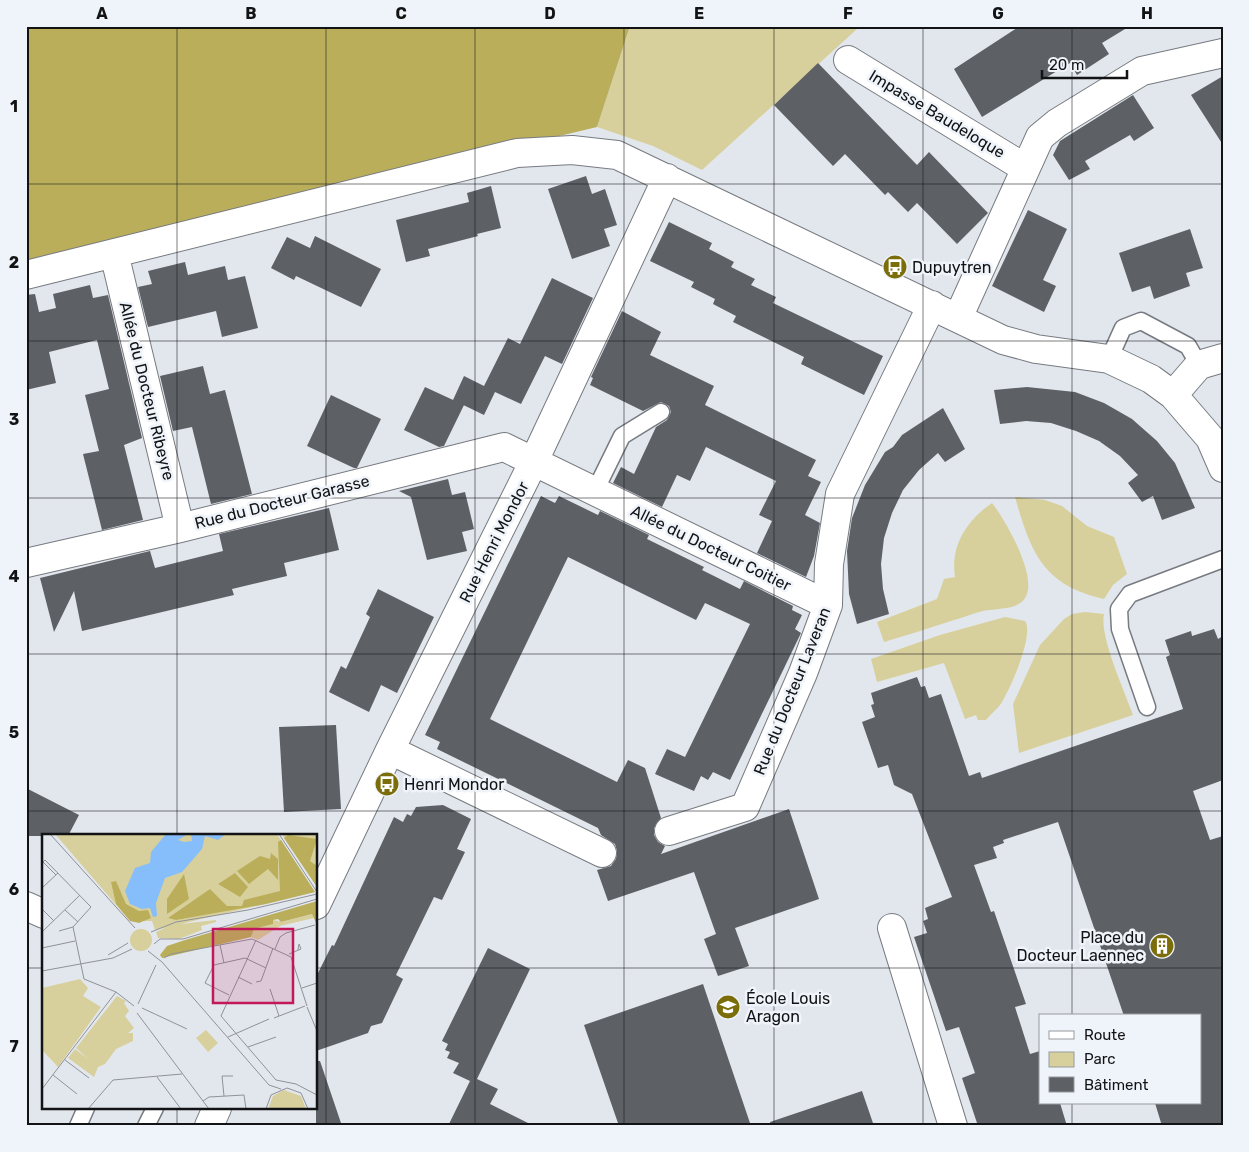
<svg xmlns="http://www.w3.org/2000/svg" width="1249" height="1152" viewBox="0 0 1249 1152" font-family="Rubik,sans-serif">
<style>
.green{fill:#d8d09c}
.forest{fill:#bbae5b}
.building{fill:#5d6166}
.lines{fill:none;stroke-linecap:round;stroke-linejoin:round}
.service-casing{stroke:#777b81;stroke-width:19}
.minor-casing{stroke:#777b81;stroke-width:30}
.service{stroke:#fff;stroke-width:16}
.minor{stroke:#fff;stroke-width:28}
.grid{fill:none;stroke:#121315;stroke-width:1;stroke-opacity:0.55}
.labels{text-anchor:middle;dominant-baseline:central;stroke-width:5;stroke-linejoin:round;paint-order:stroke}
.street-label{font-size:16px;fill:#121315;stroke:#eff4fa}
.poi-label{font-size:16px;fill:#121315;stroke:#eff4fa;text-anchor:start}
.inset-road{fill:none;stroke:#8f9297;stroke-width:1}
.view{fill:#c2185b;fill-opacity:0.15;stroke:#c2185b;stroke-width:2.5}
.inset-edge{fill:none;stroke:#121315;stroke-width:2.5}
.neatline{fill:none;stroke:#121315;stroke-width:2}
.grid-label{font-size:16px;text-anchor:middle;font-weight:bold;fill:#121315}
</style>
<rect width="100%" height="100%" fill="#e2e7ed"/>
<path class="green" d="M630,26H877L857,29L702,170L653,146L597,127Z
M1015,497L1045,500L1062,506L1087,526L1114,537L1127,574L1113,585L1104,599C1043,585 1031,553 1015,497Z
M992,503C1005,519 1039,578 1025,598C1018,609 1002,608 990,610C978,611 966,617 954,620C930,628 907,635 884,642L877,622L937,599L944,579L955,577C950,546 967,520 992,503Z
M1085,612L1104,614C1099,636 1125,692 1133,715L1019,753L1013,704L1040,645L1064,619L1072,614Z
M1005,617L1025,621C1035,634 1009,692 1000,705C996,710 990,715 986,720H978L976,715L965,719L944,663L877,682L871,659L940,635Z"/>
<path class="forest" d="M26,26H630L597,127L26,264Z"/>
<path class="building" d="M1020,26H1130L1102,43L1109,54L1077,75L1070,63L982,117L954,69Z
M818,63L917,165L929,152L988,213L957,244L917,203L908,212L888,192L885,195L845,154L833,166L774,105Z
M1223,76V145L1191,95Z
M1133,95L1154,128L1134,141L1130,135L1085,161L1090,169L1069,180L1053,155L1060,141Z
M586,176L592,194L605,189L617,225L604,229L610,246L572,259L548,189Z
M491,186L501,228L477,234L478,236L428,249L430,256L406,262L396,220L469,202L467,193Z
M1028,210L1067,229L1043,280L1056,286L1044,312L992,286Z
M669,222L712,243L709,249L734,262L731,267L755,279L751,285L776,297L773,303L883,356L864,395L801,364L804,357L733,322L736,316L713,304L715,299L691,287L694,282L650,261Z
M1190,229L1203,268L1186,273L1190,286L1154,299L1150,286L1132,292L1119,253Z
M315,236L381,269L361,307L296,276L294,280L271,268L287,237L310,248Z
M185,262L188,275L225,266L228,280L245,276L258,328L222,337L216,311L148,327L138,287L152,284L148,271Z
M552,278L593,298L562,364L545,356L521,404L495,392L484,415L453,400L464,376L484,386L508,338L520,344Z
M90,285L93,298L108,295L142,438L124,445L143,520L102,530L83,454L99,451L85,395L109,389L97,340L49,352L56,383L26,390V295L35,294L39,312L56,308L53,294Z
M622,311L661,332L650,355L714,386L705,405L816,460L808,476L821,482L805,515L820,523L814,556L806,577L757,553L772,521L759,515L776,481L706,447L690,481L677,475L662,507L613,483L621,467L634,474L656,427L667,420L671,412L669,406L661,402L643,411L590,385L593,378L591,377Z
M203,366L210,394L225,390L252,494L211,504L192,427L173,431L160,376Z
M425,387L464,405L444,446L439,447L404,430Z
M1027,387L1075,392L1104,403L1132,419L1157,441L1175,463L1195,508L1162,520L1153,496L1142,502L1128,483L1138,475L1120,456L1099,441L1076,431L1051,423L1026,421L1000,424L994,390Z
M331,395L381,419L357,468H354L307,446Z
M943,408L965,449L945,462L938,453L919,470L903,490L892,513L884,538L881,564L883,589L889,614L857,624L849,594L847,551L852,518L865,485L885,452L893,447L902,435Z
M448,479L452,495L465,492L474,529L462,532L467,551L427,560L411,497L399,491Z
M541,496L555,503L559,496L598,515L600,511L649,535L647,539L704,567L702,570L740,589L744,581L793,606L792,610L802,615L795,629L801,633L730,780L713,772L708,780L701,776L694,791L655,774L667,749L685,757L750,624L705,603L696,620L568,557L490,719L617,782L628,760L645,768L661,818L654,828V835L658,842L665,846L661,854L789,809L819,899L735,928L749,966L718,976L704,939L716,934L694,872L608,901L597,870L611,866L616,859L617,851L615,844L601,835L598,828L437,749L440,742L425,735Z
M329,508L339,550L284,563L287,576L232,589L234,595L82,631L74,591L54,632L40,578L150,551L155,568L223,551L219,534Z
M378,589L434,617L397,693L381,685L369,712L329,692L341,666L346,669L370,617L366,614Z
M1214,629L1218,639L1223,636V780L1193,791L1210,840L1223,836V1126H1162L1155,1103H1200V1016H1124L1058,822L1003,840L1004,843L993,847L997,858L974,865L991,912L994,911L1026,1004L1015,1007L1030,1054L1040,1051V1103H1060L1067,1126H978L962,1078L975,1073L959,1027L946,1031L914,937L927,933L923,921L928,919L925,908L952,897L912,794L894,785L888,765L878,768L862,722L875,717L871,705L874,704L871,693L917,677L921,687L925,686L929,698L941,694L969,776L980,772L982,778L1183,709L1166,657L1170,655L1165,640L1191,631L1192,636Z
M336,725L341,809L284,812L279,727Z
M26,788L79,815L68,836H26Z
M443,805L471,819L457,849L465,852L442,900L434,897L396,975L403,979L382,1023L371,1026L368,1033L316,1051V977L332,945L334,946L394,817L403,822L407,814L411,816L416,807Z
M488,948L530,969L477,1079L498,1089L490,1104L534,1126H448L470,1081L453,1073L459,1063L447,1058L450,1052L445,1050L448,1044L442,1041Z
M703,984L751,1126H619L584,1025Z
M316,1061H320L342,1126H316Z
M862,1091L874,1126H771L770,1122Z"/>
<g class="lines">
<defs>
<path id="service" d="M1109,359L1123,328L1141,321L1188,346L1199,365
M595,491L622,436L661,412
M1147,707L1120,629L1119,609L1130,594L1223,559
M78,1126L86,1108
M146,1126L155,1108"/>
<path id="minor" d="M848,60L1025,168
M114,253L180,528
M26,275L517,153L572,150L617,155L1003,340L1036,349L1109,359L1151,379L1173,395L1210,438L1223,468
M958,318L1040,137L1057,123L1142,71L1223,53
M1173,395L1199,365L1223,358
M26,563L180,528L504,447L828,605
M390,750L602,853
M669,831L745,807L803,673L828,605L829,564L840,494L932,305
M316,905L390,750L534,461L667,178
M26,906L44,914
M892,928L953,1126
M209,1126L217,1108"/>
</defs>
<use href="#service" class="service-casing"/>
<use href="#minor" class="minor-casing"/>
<use href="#service" class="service"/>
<use href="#minor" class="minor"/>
</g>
<path class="grid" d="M177,26V836M326,26V1126M475,26V1126M624,26V1126M774,26V1126M923,26V1126M1072,26V1016M26,184H1223M26,341H1223M26,498H1223M26,654H1223M26,811H1223M26,968H44M316,968H1223M1072,1103V1126M177,1108V1126"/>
<defs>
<symbol id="bus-disc" viewBox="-11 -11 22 22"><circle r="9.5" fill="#7b6d0a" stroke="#eff4fa"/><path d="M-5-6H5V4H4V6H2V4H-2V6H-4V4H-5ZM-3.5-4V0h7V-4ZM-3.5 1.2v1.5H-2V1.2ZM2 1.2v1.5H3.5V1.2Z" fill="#fff"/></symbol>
<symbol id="building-disc" viewBox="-11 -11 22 22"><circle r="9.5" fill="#7b6d0a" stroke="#eff4fa"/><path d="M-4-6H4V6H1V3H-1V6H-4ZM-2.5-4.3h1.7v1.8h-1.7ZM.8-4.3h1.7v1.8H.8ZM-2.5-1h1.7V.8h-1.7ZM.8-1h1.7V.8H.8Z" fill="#fff"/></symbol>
<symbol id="school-disc" viewBox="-11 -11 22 22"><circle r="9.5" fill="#7b6d0a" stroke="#eff4fa"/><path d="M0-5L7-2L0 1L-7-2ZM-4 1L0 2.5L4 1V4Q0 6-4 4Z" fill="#fff"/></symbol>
</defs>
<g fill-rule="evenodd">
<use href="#bus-disc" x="881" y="253" width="28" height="28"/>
<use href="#bus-disc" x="373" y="770" width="28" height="28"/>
<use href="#building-disc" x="1148" y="932" width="28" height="28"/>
<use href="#school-disc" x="714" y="993" width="28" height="28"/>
</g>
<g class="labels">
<g class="street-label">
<text transform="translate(937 114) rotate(31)">Impasse Baudeloque</text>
<text transform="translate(147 391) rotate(76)">Allée du Docteur Ribeyre</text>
<text transform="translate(282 502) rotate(-14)">Rue du Docteur Garasse</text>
<text transform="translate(494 542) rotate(-63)">Rue Henri Mondor</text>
<text transform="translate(711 548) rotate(26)">Allée du Docteur Coitier</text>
<text transform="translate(792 691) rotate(-68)">Rue du Docteur Laveran</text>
</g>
<g class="poi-label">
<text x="912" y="267">Dupuytren</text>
<text x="404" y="784">Henri Mondor</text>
<text x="1144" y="937" text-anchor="end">Place du<tspan x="1144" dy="18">Docteur Laennec</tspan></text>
<text x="746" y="998">École Louis<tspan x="746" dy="18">Aragon</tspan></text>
</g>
</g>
<g transform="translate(42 834)">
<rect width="275" height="275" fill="#e2e7ed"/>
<path d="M13,0H235L273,58L113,96L110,87H88ZM240,0H275V53L242,4ZM270,80L272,84L238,92L216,106L209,103L212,95L231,90V86L240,88ZM174,86V88L159,92L160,96L137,105L116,104L114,98L129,91ZM88 106a11 11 0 1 1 22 0a11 11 0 1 1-22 0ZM38,145L46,154L41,162L59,173L16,233L0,216V154ZM75,162L84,167L82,169L87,177L83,182L92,194L86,199H91V207L74,215L63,230L56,233L52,243L26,224L33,215L46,225L34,214ZM164,196L176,209L166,218L154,204ZM242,256L259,262L264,275H226L231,262Z" fill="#d8d09c"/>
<path d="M246,1L275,5L268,27L275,32V53L242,4ZM239,6L273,58L224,70L134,86L126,84L168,55L185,72H200L202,66L238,57L236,8ZM229,19L236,25V46L226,35L207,50L195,37L218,22L228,25ZM193,39L206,53L198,63L176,50ZM142,40L147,65L125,80V65ZM74,47L84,70L97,77L106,76L109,84L97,89L88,87L74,70L69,48ZM275,67V91L270,80L239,88L236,85L231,86V90L212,95L209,103L120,124L118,121L125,112L143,106Z" fill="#bbae5b"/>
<path d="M124,0H146L136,6L142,8L150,7L149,0H184L176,6L163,2L160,15L140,38L123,44L114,69L115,82L111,83L108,74L100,75L88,70L83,57L93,34L108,29L109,18Z" fill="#86bdfb"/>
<path class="inset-road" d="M8,0L93,94M237,0L275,58M0,27L14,41M1,28L3,26L49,73L31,93L17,97M0,54L16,39M0,75L12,87M23,76L36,88M31,93L42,145L74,158L92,172M0,98L38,61M109,98L134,88L206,76L275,60M214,106L179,182L234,246L254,250L275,261M112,110L118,105H141L275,65M178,111L182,129M0,114L33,107M233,115L238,103L244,99L273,91M106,117L120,128L227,251L239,255M247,120L259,115L257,110L256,116M66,121L86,109M122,124L129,120L210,105L249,123L265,172M0,137L71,124L90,115M196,143L210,150M214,148L219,147L231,114M260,154L275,149M228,155L237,182M187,161L163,149L172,131L203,124L224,134M96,170L114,131M265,173L275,197M100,174L145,195M95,179L167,275M232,184L263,172M186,203L227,185M206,213L234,203M23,226L47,244M11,241L35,260M115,243L139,275M0,255L74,158M182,262L180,242H191M161,267L167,263L202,261L204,275M46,275L71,246L140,240M224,275L229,261L245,254L259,259L266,275"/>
<path class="view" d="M171,95H251V169H171Z"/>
<rect width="275" height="275" class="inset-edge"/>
</g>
<rect width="1249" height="1152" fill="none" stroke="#eff4fa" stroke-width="55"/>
<rect x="1039" y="1014" width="162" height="90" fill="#eff4fa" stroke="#979a9e"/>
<rect x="1049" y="1031" width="25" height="8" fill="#ffffff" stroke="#979a9e"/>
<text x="1084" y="1040" font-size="15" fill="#121315">Route</text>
<rect x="1049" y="1052" width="25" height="15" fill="#d8d09c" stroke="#979a9e"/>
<text x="1084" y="1064" font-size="15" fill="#121315">Parc</text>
<rect x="1049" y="1077" width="25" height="15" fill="#5d6166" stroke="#979a9e"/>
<text x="1084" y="1090" font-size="15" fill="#121315">Bâtiment</text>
<path d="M1042 70v8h85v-8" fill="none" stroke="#121315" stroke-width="2.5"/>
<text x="1049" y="70" font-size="15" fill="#121315" stroke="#eff4fa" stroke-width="4" paint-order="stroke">20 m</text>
<rect x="28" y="28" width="1194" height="1096" class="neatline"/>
<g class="grid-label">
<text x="102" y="19">A</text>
<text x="251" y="19">B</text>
<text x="401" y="19">C</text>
<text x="550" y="19">D</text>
<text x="699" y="19">E</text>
<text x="848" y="19">F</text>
<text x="998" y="19">G</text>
<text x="1147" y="19">H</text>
<text x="14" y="112">1</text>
<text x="14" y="268">2</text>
<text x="14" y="425">3</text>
<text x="14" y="582">4</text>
<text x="14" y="738">5</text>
<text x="14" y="895">6</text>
<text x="14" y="1052">7</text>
</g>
</svg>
